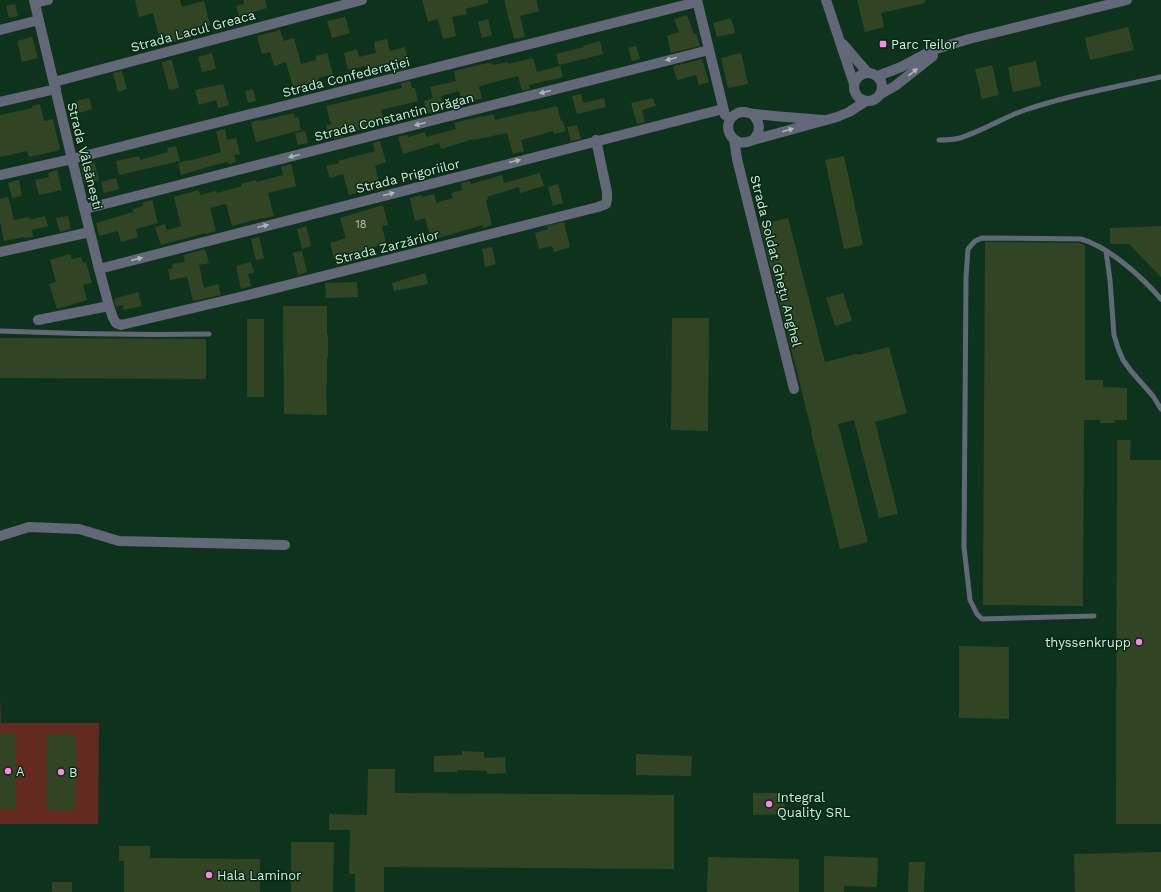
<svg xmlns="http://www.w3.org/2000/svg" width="1161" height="892" viewBox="0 0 1161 892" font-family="'Work Sans',sans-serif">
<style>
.green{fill:#632b1f}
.building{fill:#314525}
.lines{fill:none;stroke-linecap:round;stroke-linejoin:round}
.service{stroke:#636878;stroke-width:5}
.minor{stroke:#636878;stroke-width:10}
.oneway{fill:#a9b7b5}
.poi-dot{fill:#fa87e6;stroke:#032813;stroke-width:1.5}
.labels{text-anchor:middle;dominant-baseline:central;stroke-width:3;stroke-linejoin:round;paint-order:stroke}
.number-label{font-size:11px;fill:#aec2af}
.street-label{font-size:13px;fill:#d7ecdd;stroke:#032813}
.poi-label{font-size:13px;fill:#d7ecdd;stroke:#032813;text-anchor:start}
</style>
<rect width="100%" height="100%" fill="#0e331d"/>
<path class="green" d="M0,697L1,723H99L98,824H0Z"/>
<path class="building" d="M135,0H180L182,7L204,1L210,25L190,30L192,38L169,43L168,39L160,41L153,13L139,17Z
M243,0H265L267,8L239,16L236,6L244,4Z
M422,0H488V3L465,9L467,14L452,17L456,36L443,39L438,19L428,22Z
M504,0H536L539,11L520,16L525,37L514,39Z
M857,0H925V3L881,13L884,27L865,32Z
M15,4L18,16L9,18L6,6Z
M687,15L694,34L696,33L700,46L671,53L667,36L679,32L674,19Z
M345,17L350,33L332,38L327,21Z
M731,18L735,33L717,37L713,23Z
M488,19L492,35L482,38L478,22Z
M1128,27L1134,50L1090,60L1085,38Z
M280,30L284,41L294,38L301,64L316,60V56L327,53L333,74L318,78L319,81L301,86L303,90L294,92L286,62L274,66L270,52L262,54L257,36Z
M32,37L38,58L22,62L17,41Z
M387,39L390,51L405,47L410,67L397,71L396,68L379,72V74L368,77L365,66L348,70L344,53L357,49L359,57L376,53L374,42Z
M600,41L603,54L559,65L556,54L584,47L583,46Z
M636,46L640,59L632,61L628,48Z
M212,53L216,69L202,72L198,57Z
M741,53L748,84L728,88L721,58Z
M533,58L537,72L560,66L563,77L529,85L530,89L522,91L518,76L479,86L482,98L462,104L459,91L441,96L445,110L427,114L424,101L433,98L430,87L456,81L454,71L483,64L492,63L493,65L508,62V64Z
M702,59L709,82L699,85L696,75L677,80L673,67L674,66Z
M172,60L179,88L169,90L162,62Z
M1036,61L1041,86L1013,92L1008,67Z
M992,65L999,95L982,99L975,69Z
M122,71L127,89L118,92L113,73Z
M410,81L412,88H415L418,101L381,110L384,121L379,122V125L342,134L343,137L334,139L333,133L328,134L326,125L331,124L326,106L402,88L401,83Z
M223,84L229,105L218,108L216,100L199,105L195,90Z
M253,89L256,101L248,103L245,91Z
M581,94L583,103L604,98L606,107L577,114L572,96Z
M89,98L92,109L79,113L76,101Z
M653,98L656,106L642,110L645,122L637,124L631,103Z
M40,104L44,121L53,119L60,150L29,157L27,151L0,157V115L32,108V106Z
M557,106L561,121H563L566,131L554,134L553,131L521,140L524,151L513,154L507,133L473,140V139L441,149L439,143L403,154L398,137L408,135V137L425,132L426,137L456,129L454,123L482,116V117L494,114L495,120L532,111V112Z
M294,113L295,118L298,117L301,130L256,142L251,122L260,120V121Z
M577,125L581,139L571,141L567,127Z
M225,129L227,140L236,138L240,154L234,155L236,162L229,164L228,162L214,165L181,175L178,163L189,160V161L221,152L216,131Z
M305,131L308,143L298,145L295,133Z
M380,141L386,162L375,166L380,187L349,195L343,174L330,178L326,166L339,163L338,161L375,151L373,143Z
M176,146L180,161L119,175L116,161L139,156L140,160L168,152L167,148Z
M844,156L863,245L844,249L825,160Z
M94,161L99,180L85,184L80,164Z
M291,164L296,186L268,193L274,216L262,219V218L232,226L226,204L210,208L216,231L206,234L205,233L161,245L155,227L165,224L167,230L181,226L174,197L199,190L200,195L216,191L217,193L242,186L241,184L256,180L257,182L283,175L281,167Z
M57,170L62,190L39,195L35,180L49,177L48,173Z
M540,173L544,186L520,193L519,187L487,197L488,200H486L492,225L483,228V225L431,240L425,218L415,221L410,198L421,195L422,197L434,194L436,203L453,198L451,193L462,190L461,183L470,181L471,184L502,175L504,183Z
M116,178L119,189L104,193L101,182Z
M19,180L22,196L12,198L8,183Z
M558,184L563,203L553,206L548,187Z
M8,197L14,220L29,217V220L45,216L48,226L32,230L33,237L24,238V237L4,241L0,221V199Z
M152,200L158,223L136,229L138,237L121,242L118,231L99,236L96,223L133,212V209L143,206L142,203Z
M383,205L388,225L382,226L386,243L362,251L364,258L336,266L330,243L346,238L340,218Z
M68,216L71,229L60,232L56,218Z
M788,218L825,362L857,354L858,355L889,347L907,413L875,422L898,514L879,518L854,420L838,424L868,542L840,549L811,432H812L760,225Z
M564,222L570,247L554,252L552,246L539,249L535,233L548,229L547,226Z
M306,226L311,246L302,249L297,229Z
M1161,226V277L1129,244H1110V228Z
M259,237L264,258L256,260L251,239Z
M985,242L1080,243L1085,245V380H1103V387L1127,388V420H1115V423H1100V420H1084L1083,606L983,605Z
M492,247L496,264L485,267L482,249Z
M205,249L209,263L199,265L204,288L218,284L221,295L193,301L187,277L170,280L168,269L173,268L172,264L185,262L183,255Z
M302,251L307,272L298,275L293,253Z
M70,254L72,259L81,257L83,263L86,262L92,283L83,285L87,300L57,309L49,284L56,282L50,260Z
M251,262L254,273L248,274L251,286L241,289L236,266Z
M425,273L428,284L394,291L392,283Z
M357,282L358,297L326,298L325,283Z
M138,292L142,306L124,310L122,305L116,307L114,299Z
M843,293L852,321L835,326L826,298Z
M283,306H327V335H328V357H327V385H326L327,415L284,414Z
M672,318H709L708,431L671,430Z
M247,319H264V397H247Z
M0,338L206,339V379L0,378Z
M1117,440H1131L1130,460H1161V824H1116Z
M959,646L1009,647V719L959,718Z
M0,733H16V809H0Z
M47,734L76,735L75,811L47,810Z
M462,751L484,752V758L505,757L506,773L487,774V771L457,770V772H434V756L462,755Z
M636,754L692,756L691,776L636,775Z
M368,769H395V793L674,795V869L384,867V892H355V874H349L350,830H329V814L367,815Z
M753,793H784L785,814L753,815Z
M291,842H334L333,892H291Z
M119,846H150V858L260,859V892H124V861H119Z
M1161,852V892H1075L1074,854Z
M824,856L878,858L877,887L844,886V892H824Z
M708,857L799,859V892H707Z
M909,862H925L924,892H908Z
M52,882H72V892H52Z"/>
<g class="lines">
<path class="service" d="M939,140C946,140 953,140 960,138C983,131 1002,118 1025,110C1069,95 1116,87 1161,77
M1106,251L1110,280L1114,335L1118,348L1123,360L1131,371L1153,396L1161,409
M0,331C70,334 140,335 209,334
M1094,616L982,619L977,614L970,600L964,547L966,277L968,249L975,241L982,238L1081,239C1109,247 1142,277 1161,299"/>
<path class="minor" d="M34,0L72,159L99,269L109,306L113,318L116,323L121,325L240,297L598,207L606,204L607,199V192L596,140
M697,0L725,115
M826,0L854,84
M35,3L48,0
M0,30L39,20
M843,44L867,72
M854 87a14 14 0 1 1 28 0a14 14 0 1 1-28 0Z
M878,76L901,67L933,50L969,39L1127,0
M54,82L362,0
M881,94L895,86L933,56
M0,102L56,89
M752,114C761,122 761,132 753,140
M823,120C800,118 778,117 755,114C749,114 744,110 738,113C718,122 731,151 753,140L837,117L849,112L866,101
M734,139L737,159L794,389
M0,175L72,159L697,2
M85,209L709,50
M0,252L90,232
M99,269L723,109
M38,320L109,306
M0,536L29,527L79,529L119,541L285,545"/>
</g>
<defs><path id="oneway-solid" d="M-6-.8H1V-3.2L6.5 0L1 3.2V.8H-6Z"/></defs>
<g class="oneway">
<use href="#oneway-solid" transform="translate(671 59) rotate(166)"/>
<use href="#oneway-solid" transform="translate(913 72) rotate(-39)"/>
<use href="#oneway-solid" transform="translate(545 92) rotate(166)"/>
<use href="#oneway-solid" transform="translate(420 124) rotate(166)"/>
<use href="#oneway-solid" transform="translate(788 130) rotate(-16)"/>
<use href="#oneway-solid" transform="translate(294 156) rotate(166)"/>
<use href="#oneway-solid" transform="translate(515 161) rotate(-14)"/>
<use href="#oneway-solid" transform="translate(389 194) rotate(-14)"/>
<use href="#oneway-solid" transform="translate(263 226) rotate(-14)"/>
<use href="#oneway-solid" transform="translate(137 259) rotate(-14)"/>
</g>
<g class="poi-dot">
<rect x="879" y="40" width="8" height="8" rx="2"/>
<circle cx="1139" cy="642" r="4"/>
<circle cx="8" cy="771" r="4"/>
<circle cx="61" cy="772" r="4"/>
<circle cx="769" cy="804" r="4"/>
<circle cx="209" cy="875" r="4"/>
</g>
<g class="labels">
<g class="number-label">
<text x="361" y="224">18</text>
</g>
<g class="street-label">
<text transform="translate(193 31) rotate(-15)">Strada Lacul Greaca</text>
<text transform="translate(346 77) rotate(-14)">Strada Confederației</text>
<text transform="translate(394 117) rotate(-14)">Strada Constantin Drăgan</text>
<text transform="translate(85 156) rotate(76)">Strada Vâlsănești</text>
<text transform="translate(408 176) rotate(-14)">Strada Prigoriilor</text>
<text transform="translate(387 247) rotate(-14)">Strada Zarzărilor</text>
<text transform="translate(776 261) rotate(76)">Strada Soldat Ghețu Anghel</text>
</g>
<g class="poi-label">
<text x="891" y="44">Parc Teilor</text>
<text x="1131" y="642" text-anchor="end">thyssenkrupp</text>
<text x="16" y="771">A</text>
<text x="69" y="772">B</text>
<text x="777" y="797">Integral<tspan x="777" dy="15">Quality SRL</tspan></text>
<text x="217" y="875">Hala Laminor</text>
</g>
</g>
</svg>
